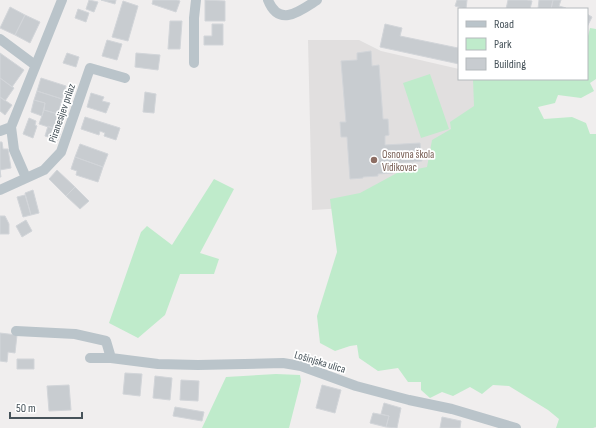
<svg xmlns="http://www.w3.org/2000/svg" width="596" height="428" viewBox="0 0 596 428" font-family="'Sofia Sans Condensed',sans-serif">
<style>
.education{fill:#e1dfdf}
.green{fill:#bfebcb}
.building{fill:#c8ccd0;stroke:#d2d5d9}
.lines{fill:none;stroke-linecap:round;stroke-linejoin:round}
.minor{stroke:#bac4ca;stroke-width:10}
.education-dot{fill:#8d6e63;stroke:#fff;stroke-width:1.5}
.labels{text-anchor:middle;dominant-baseline:central;stroke-width:3.5;stroke-linejoin:round;paint-order:stroke}
.street-label{font-size:11px;fill:#47535a;stroke:#fff}
.education-label{font-size:11px;fill:#785e54;stroke:#fff;text-anchor:start}
</style>
<rect width="100%" height="100%" fill="#f0eeee"/>
<path class="education" d="M308,40H359L381,51L459,69V79H484L495,115L378,206L312,210Z"/>
<path class="green" d="M590,28L596,29V79L590,83L594,91L581,98L558,95L555,103L538,107L544,119L572,117L586,123L590,134H596V427L593,428H556L559,419L548,410L509,386L493,385L482,394L470,387L453,396L442,392L430,398L421,390V382H408L398,368L378,371L359,358L357,345L350,346L335,351L320,343L317,316L337,252L330,199L360,193L397,173L427,167L432,140L451,129L450,122L474,106L473,79H587V40Z
M430,74L449,129L421,138L403,83Z
M214,179L234,189L200,253L219,259L214,274H180L165,315L138,338L109,323L141,232L147,226L172,245Z
M276,374L300,375L301,381L289,428H202L226,377Z"/>
<path class="building" d="M89,0L98,2L94,12L86,9Z
M101,0H116L115,4Z
M153,0H177L180,1L176,12L152,4Z
M205,0L225,1V21H205Z
M457,0H467L466,9L455,6Z
M508,0H527L532,1L530,9H506Z
M539,0H553L551,9H538Z
M553,0H561L559,6L566,8V9H551Z
M123,1L138,6L128,41L112,37Z
M10,7L25,15L15,35L0,28Z
M78,9L89,13L86,22L75,18Z
M587,14L592,17L587,27Z
M25,15L40,22L30,43L15,35Z
M170,21H182L180,49H168Z
M212,24H223V45H204V36H212Z
M385,24L402,28L400,36L458,48L459,42V64L380,47Z
M107,40L122,44L117,60L102,56Z
M371,51L372,66L379,65L383,119H388L389,135L385,136V145L420,143L422,161L392,164L393,173L378,174V176L363,177V178L350,179L347,137H341L340,122H346L341,61L357,60V53Z
M0,53L24,70L12,87L0,78Z
M67,53L79,57L76,67L63,63Z
M136,53L160,55L158,70L135,67Z
M0,78L14,88L5,101L0,97Z
M41,78L66,86L62,99L37,91Z
M37,91L62,99L58,114L44,110L45,103L34,100Z
M145,92L156,94L154,113L143,112Z
M91,93L104,97L102,101L110,103L106,113L87,107Z
M0,97L12,105L5,115L0,111Z
M34,100L45,103L42,116L31,112Z
M44,110L65,116L61,131L39,124Z
M85,117L120,128L116,140L104,136L105,133L100,131L99,135L81,129Z
M29,118L36,121L35,125L37,126L33,138L23,134Z
M48,126L61,131L58,140L45,136Z
M0,142H2L3,149H8L11,168L0,170L1,177H0Z
M80,144L108,154L103,167L75,157Z
M75,157L103,167L98,182L76,175L77,171L71,169Z
M57,170L75,187L66,196L49,179Z
M75,187L89,201L80,209L66,196Z
M33,190L39,213L31,215L25,193Z
M25,195L31,215L23,217L17,197Z
M0,216H5L9,224V234H0Z
M26,220L32,231L22,237L16,226Z
M0,333L17,335L15,353L8,352L7,362L0,361Z
M17,359H34V369H17Z
M125,373L142,374L140,396L123,394Z
M155,376L172,378L170,400L153,398Z
M181,380L199,381L198,401L180,400Z
M69,385L71,410L49,411L47,386Z
M322,385L341,390L335,413L316,408Z
M384,403L401,408L397,428L386,427L389,416L381,414Z
M175,407L204,412L202,421L173,416Z
M373,413L389,416L386,427L370,423Z
M442,417L461,421L460,428H440Z"/>
<g class="lines">
<path class="minor" d="M268,0C279,28 300,11 317,0
M0,39L35,65
M194,63V18L196,0
M0,131L11,127
M26,177L24,173L14,150L11,127L62,0
M0,190L44,170L61,152L90,68L125,78
M16,331L75,334L106,341L111,358
M90,358H111L158,364L198,365L283,363L301,366L356,386L409,400L452,409L516,428"/>
</g>
<circle class="education-dot" cx="374" cy="160" r="4"/>
<g class="labels">
<g class="street-label">
<text transform="translate(62 113) rotate(-71)">Piranesijev prilaz</text>
<text transform="translate(320 362) rotate(17)">Lošinjska ulica</text>
</g>
<g class="education-label">
<text x="382" y="154">Osnovna škola<tspan x="382" dy="13">Vidikovac</tspan></text>
</g>
</g>
<rect x="458" y="8" width="130" height="72" fill="#ffffff" stroke="#b5babd"/>
<rect x="466" y="21" width="20" height="6" fill="#bac4ca" stroke="#b5babd"/>
<text x="494" y="28" font-size="12" fill="#47535a">Road</text>
<rect x="466" y="38" width="20" height="12" fill="#bfebcb" stroke="#b5babd"/>
<text x="494" y="48" font-size="12" fill="#47535a">Park</text>
<rect x="466" y="58" width="20" height="12" fill="#c8ccd0" stroke="#b5babd"/>
<text x="494" y="68" font-size="12" fill="#47535a">Building</text>
<path d="M10 412v6h72v-6" fill="none" stroke="#47535a" stroke-width="2"/>
<text x="16" y="412" font-size="12" fill="#47535a" stroke="#ffffff" stroke-width="3" paint-order="stroke">50 m</text>
</svg>
